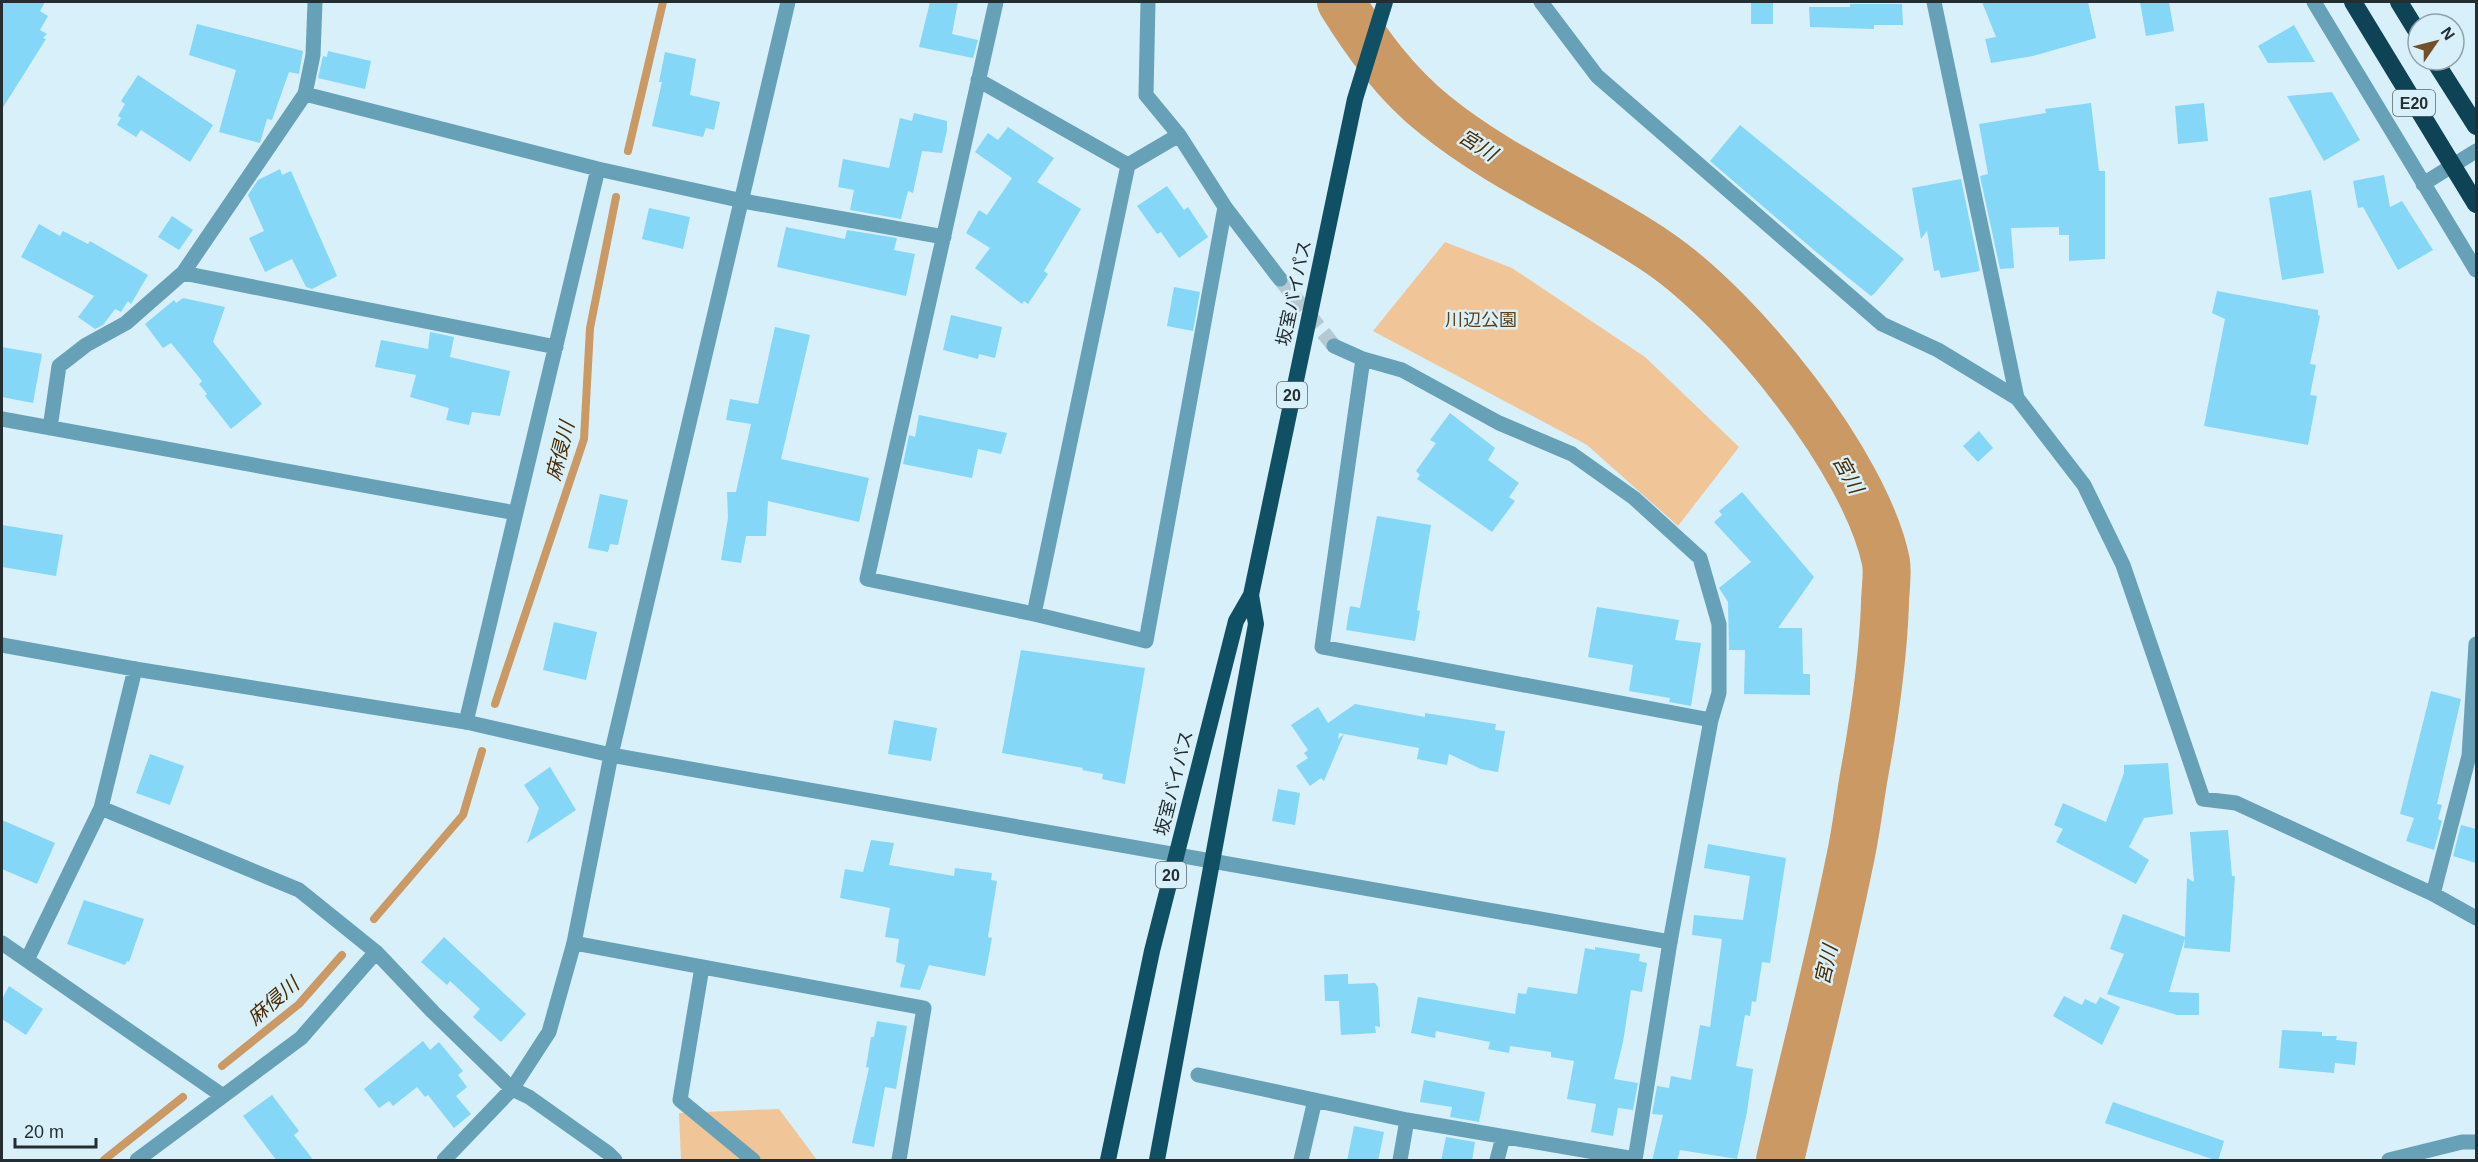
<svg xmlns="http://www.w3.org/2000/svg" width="2478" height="1162" viewBox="0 0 2478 1162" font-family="Helvetica,'Noto Sans JP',sans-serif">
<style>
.green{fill:#f0c598}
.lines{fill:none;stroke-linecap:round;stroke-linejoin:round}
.stream{stroke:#cb9963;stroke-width:8}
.river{stroke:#cb9963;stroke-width:48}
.building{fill:#84d7f7}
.minor-tunnel{stroke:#b4c9d1;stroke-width:15;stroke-dasharray:15 8;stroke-linecap:butt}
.minor{stroke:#67a1b7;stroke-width:15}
.tertiary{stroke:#67a1b7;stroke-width:15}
.trunk{stroke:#105064;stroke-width:16}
.motorway{stroke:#0d4354;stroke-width:18}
.motorway-bridge{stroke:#0d4354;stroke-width:18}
.labels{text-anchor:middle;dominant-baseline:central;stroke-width:5;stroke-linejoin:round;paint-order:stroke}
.shield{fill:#d8f0f9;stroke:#5a686c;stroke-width:1.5}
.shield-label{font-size:16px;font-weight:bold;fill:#242d30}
.street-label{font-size:18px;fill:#242d30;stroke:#d8f0f9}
.park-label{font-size:18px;fill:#603e14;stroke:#d8f0f9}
.water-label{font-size:20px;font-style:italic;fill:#4c2b00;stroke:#d8f0f9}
</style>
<rect width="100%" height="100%" fill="#d8f0f9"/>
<path class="green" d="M1445,242L1512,268L1645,357L1739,447L1678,526L1587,445L1373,331Z
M779,1109L817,1160H681L679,1113Z"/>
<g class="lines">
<path class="stream" d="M628,151L663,2
M495,704L584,439L590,328L616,197
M374,919L463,815L482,751
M222,1066L299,1004L342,955
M104,1160L183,1097"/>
<path class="river" d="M1341,2C1367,44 1396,84 1435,115C1504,171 1586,203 1659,253C1741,309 1866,463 1886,562C1888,575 1885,591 1885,604C1883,657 1876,707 1867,759C1860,794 1857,829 1849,864C1829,963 1803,1062 1780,1160"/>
</g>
<path class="building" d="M2,2H45L40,11L48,16L40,30L47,34L43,38L46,39L2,109Z
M930,2H958L952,34L978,40L973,58L919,47Z
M1751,2H1773V24H1751Z
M1982,2H2088L2096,38L2033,56L1991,63L1985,39L1996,37Z
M2140,2H2169L2174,31L2146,36Z
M1850,4H1902L1903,25H1874V29L1810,27L1809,7H1850Z
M197,24L303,51L299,74L289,72L272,120L267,119L260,143L219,132L236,70L189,55Z
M2294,25L2315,62L2268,63L2258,46Z
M328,51L371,61L365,89L318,78L323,56L327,57Z
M665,52L696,59L690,95L720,102L714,130L706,128L703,137L652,126L662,82H659Z
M138,75L213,125L190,162L141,130L136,137L117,125L121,118L118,116L125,104L121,101Z
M2332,92L2360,140L2324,161L2287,96Z
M2091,103L2099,171H2105V259L2069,261V235H2059V227L2011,228L2014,268L2000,269L1980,176L1988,174L1979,124L2046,113L2045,109Z
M2204,103L2208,141L2178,144L2175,106Z
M914,113L947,121V130L942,153L922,151L913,193L908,191L901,219L850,210L854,190L838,187L843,159L889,168L900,118L912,121Z
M1740,125L1904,259L1874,294L1871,296L1815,251L1710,161Z
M1008,127L1054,158L1037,182L1081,209L1044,271L1048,274L1028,304L1024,301L1022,304L975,268L990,248L966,233L979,210L987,215L1012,178L975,152L988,133L998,140Z
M280,169L282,175L291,171L337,276L312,289L306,287L292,259L265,272L249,238L264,231L248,195L258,180Z
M2384,175L2390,207L2402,201L2433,250L2398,270L2363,207L2358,208L2353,181Z
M1961,179L1980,271L1941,278L1939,270L1934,271L1927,231L1921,239L1912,188Z
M1167,186L1184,210L1188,207L1208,237L1179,258L1161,232L1157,234L1137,206Z
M2311,190L2324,273L2282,280L2269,198Z
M649,208L690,217L683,249L642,239Z
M172,216L193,230L179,250L158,237Z
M39,224L60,236L63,231L88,244L90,241L148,275L131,304L128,301L121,312L115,309L103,325L95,329L78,317L94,296L21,257Z
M786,227L845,239L847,230L897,238L894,250L915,254L906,296L777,267Z
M1174,287L1200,292L1193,331L1167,326Z
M2217,291L2318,310V315L2320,316L2310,364L2316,365L2310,395L2317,396L2308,445L2204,426L2225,319L2212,313Z
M183,298L225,307L213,342L262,404L231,429L205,396L207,394L199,384L202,381L171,343L163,348L145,324L174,300L176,303Z
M951,315L1002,327L995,358L979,354L978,359L943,350Z
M775,327L810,335L781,459L869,478L859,522L768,501L766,536H746L741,563L721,560L728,518L727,492H736L751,424L726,420L730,399L758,404Z
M430,332L454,337L450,357L510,371L500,416L472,412L469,425L446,420L449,408L410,397L416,375L375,367L381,340L428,349Z
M2,347L42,354L33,403L2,397Z
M1450,413L1495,448L1488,460L1519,483L1509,497L1515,501L1492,532L1417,479L1420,475L1416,471L1436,443L1430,440Z
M919,415L1007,433L1001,454L978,449L972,478L903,464L909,435L915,437Z
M1979,431L1993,448L1978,462L1963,446Z
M1742,492L1814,577L1778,628H1802L1803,674H1810V695L1744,694L1745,650H1729L1728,602L1719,588L1751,562L1714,522L1722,515L1719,511Z
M600,494L628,500L618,545L610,544L608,552L588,548Z
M1377,516L1431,525L1417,610L1420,611L1415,641L1346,630L1350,606L1360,608Z
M2,525L63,535L56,576L2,567Z
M1597,607L1679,620L1675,640L1701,643L1691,706L1669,702L1670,698L1629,691L1633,665L1588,657Z
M554,622L597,632L586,680L543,670Z
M1021,650L1145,668L1125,784L1102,779L1103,774L1082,770L1083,768L1002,753Z
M2431,691L2461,699L2437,804L2442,805L2438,819L2442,821L2434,850L2406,841L2414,818L2400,814Z
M1355,704L1425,717V713L1496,724L1495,730L1505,731L1498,772L1481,769L1449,754L1447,765L1417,759L1419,748L1339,733L1338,739L1344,734L1324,781L1321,778L1310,786L1296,766L1308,758L1304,753L1308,750L1291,725L1318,707L1328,723Z
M894,720L937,728L931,761L888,754Z
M150,754L184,766L170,805L136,793Z
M2168,763L2173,814L2144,818L2129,847L2149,860L2136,884L2056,842L2063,829L2054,825L2063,803L2106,822L2124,773V765Z
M550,767L576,810L527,843L539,808L524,785Z
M1278,789L1300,793L1295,825L1272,821Z
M2,820L55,843L37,884L2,869Z
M2461,825L2476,829V863L2453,856Z
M2228,830L2232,876H2235L2230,952L2184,948L2185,938L2169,992L2199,993V1015H2177L2107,994L2124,954L2110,949L2123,914L2185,937L2187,878L2194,882L2190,832Z
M871,840L894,843L889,865L954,876L955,868L992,873L991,880L997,881L988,937L992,938L985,976L929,965L920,990L900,987L905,965L896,962L899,939L885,937L890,908L840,898L845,869L863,872Z
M1708,844L1786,858L1770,963L1762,962L1756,1002L1752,1001L1750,1016L1745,1015L1736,1066L1753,1069L1747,1112L1737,1159L1680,1150L1677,1161H1652L1663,1115L1652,1114L1657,1086L1669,1088L1671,1076L1691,1080L1700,1025L1710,1027L1722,939L1692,935L1694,915L1743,920L1750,876L1704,868Z
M84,900L144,919L129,962L127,961L125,965L67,944Z
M444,937L526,1014L501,1042L473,1017L480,1009L450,981L447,985L421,962Z
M1595,947L1640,954L1639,961L1647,963L1642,992L1631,990L1623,1042L1614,1079L1638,1083L1633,1110L1618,1108L1613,1136L1591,1132L1596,1104L1567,1099L1574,1061L1551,1057V1052L1510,1046L1509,1053L1488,1049L1490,1042L1436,1031L1435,1038L1411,1033L1418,997L1515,1014L1518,993L1526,994L1528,987L1577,994L1585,948L1595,950Z
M1348,974V984L1375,983L1378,987L1380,1027L1375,1026L1376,1033L1341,1035L1339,1001H1325L1324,975Z
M9,986L43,1009L26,1035L2,1019V999Z
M2064,996L2082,1005L2085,999L2096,1004L2100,997L2120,1007L2102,1045L2053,1016Z
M877,1021L907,1026L896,1089L885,1087L874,1147L852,1143L869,1068L866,1067L871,1037H874Z
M2282,1030L2322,1032V1036H2337L2336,1040L2357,1042L2355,1065L2335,1063L2334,1073L2279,1068Z
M423,1041L430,1050L439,1042L463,1071L458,1075L467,1087L456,1096L471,1114L454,1128L428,1095L425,1097L417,1087L393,1106L389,1101L379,1108L364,1089Z
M1424,1080L1485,1092L1479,1122L1450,1117L1452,1107L1420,1102Z
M272,1095L299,1131L294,1135L314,1161H277L243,1116Z
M2113,1102L2224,1141L2218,1161L2105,1123Z
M1354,1126L1384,1132L1378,1161H1347Z
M1446,1137L1475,1142L1472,1161H1441Z"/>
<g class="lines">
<path class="minor-tunnel" d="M1280,279L1334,346"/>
<path class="minor" d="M1148,2L1146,95L1179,135L1225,207L1280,279
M1541,2L1597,76L1882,324L1938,350L2017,398L2084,485L2123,565L2203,799L2236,803L2433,894L2476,918
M1934,2L2017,398
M2314,2L2476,270
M978,80L1128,165L1034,614L867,579L996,2
M305,94L598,169L743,201L944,237
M1128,165L1179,135
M2423,184L2476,151
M183,273L556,347
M1334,346L1363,359L1402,370L1499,423L1572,454L1634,498L1700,558L1719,624V693L1711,720L1670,942L1635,1160
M1363,359L1322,647L1711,720
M2,419L516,513
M50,428L59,366L86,345L126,323L183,273L305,94L313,55L315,2
M1034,614L1146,641L1225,207
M2,645L135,669L101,808L27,960
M466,722L598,169
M101,808L299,890L376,952L433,1012L512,1089L529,1097L608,1153L615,1160
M2433,894L2469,756L2476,644
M2,943L223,1096
M702,967L680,1100L753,1160
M1198,1075L1407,1120
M137,1160L301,1038L376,952
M444,1160L512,1089L549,1032L574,943L924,1008L899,1160
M1301,1160L1315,1100
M1400,1160L1407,1120L1635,1159
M1497,1160L1503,1137
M2389,1160L2462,1142H2476"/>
<path class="tertiary" d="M135,669L466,722L611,755L1670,942
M574,943L611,755L788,2"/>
<path class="trunk" d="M1108,1160L1152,951L1236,621L1251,595L1355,99L1385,2
M1157,1160L1256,624L1251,595"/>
<path class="motorway" d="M2399,2L2418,33
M2434,60L2476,126"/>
<path class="motorway-bridge" d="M2353,2L2476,204"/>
</g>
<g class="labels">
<g class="shield">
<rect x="2393" y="90" width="42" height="26" rx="4.5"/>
<rect x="1277" y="382" width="30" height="26" rx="4.5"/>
<rect x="1156" y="862" width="30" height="26" rx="4.5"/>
</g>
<g class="shield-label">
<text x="2414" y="103">E20</text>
<text x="1292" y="395">20</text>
<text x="1171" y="875">20</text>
</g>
<g class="street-label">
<text transform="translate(1294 293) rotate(-78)">坂室バイパス</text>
<text transform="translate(1174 783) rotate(-76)">坂室バイパス</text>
</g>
<g class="park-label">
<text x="1481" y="320">川辺公園</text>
</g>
<g class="water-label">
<text transform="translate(1478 145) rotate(32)">宮川</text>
<text transform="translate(560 451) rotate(-76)">麻侵川</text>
<text transform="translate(1848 474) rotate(61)">宮川</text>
<text transform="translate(1826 965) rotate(-77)">宮川</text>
<text transform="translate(273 1001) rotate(-41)">麻侵川</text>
</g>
</g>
<rect width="2478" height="1162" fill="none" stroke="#242d30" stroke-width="6"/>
<g transform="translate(2436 42) rotate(55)"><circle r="28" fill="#d8f0f9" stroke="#90a2a9" stroke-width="1.5"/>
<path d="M0-4.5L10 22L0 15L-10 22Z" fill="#735029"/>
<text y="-9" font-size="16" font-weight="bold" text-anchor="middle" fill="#242d30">N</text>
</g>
<path d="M15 1138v9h81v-9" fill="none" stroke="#242d30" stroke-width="3"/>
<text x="24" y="1138" font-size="18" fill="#242d30" stroke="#d8f0f9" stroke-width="4.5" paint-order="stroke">20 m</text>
</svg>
